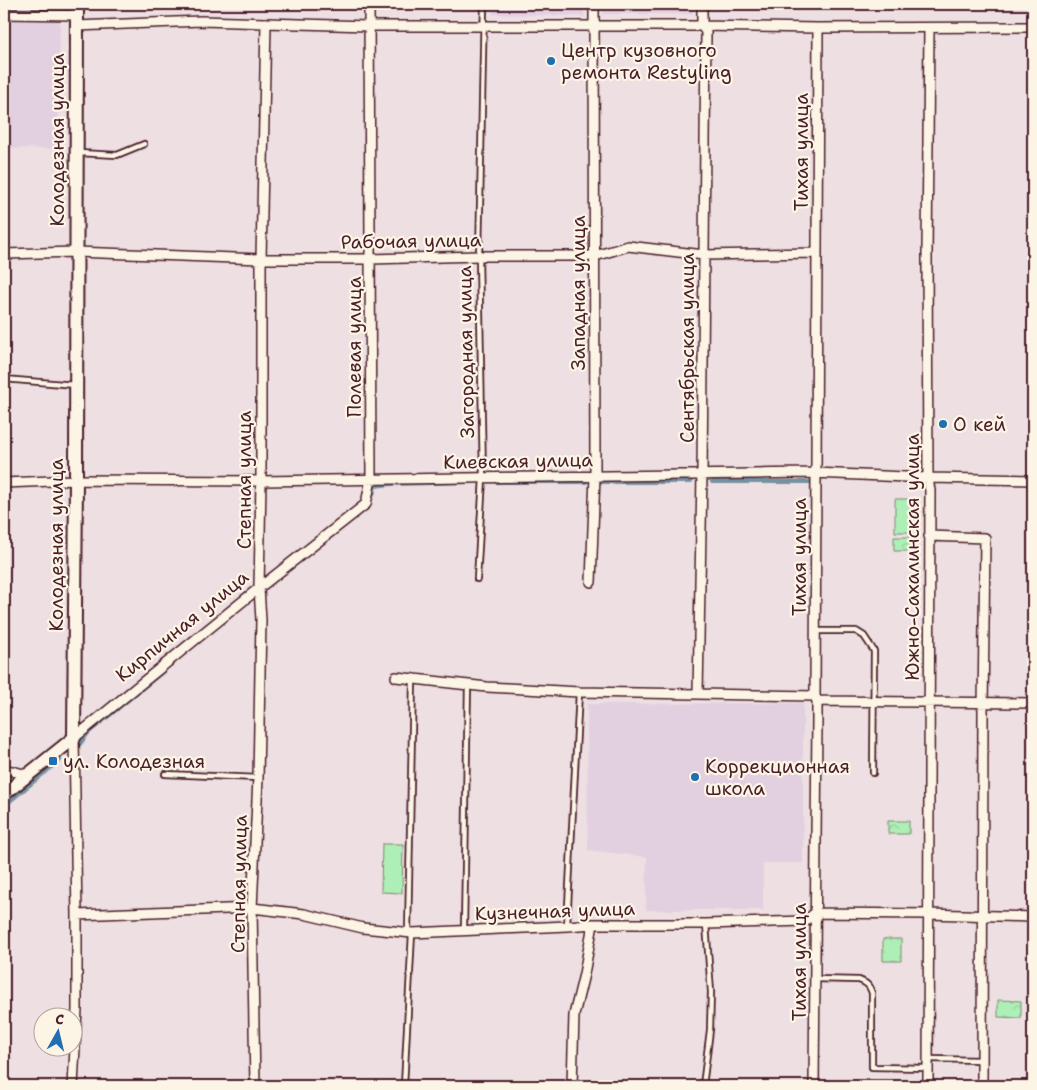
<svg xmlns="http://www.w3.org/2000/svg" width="1037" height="1090" viewBox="0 0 1037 1090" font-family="'Shantell Sans',sans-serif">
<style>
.built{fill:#e2d0e0}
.grass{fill:#aeefb7;stroke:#7c8771}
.forest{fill:url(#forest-crowns);stroke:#7c8771}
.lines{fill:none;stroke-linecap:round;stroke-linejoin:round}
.stream{stroke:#7592a2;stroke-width:4}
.lane-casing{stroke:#4a1f2b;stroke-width:8}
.street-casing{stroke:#4a1f2b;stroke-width:12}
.secondary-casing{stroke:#4a1f2b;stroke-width:16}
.lane{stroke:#fcf5e5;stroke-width:4.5}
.street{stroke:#fcf5e5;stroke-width:9}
.secondary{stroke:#fcf5e5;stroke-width:12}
.poi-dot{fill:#1f6fb2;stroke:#fcf5e5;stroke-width:2}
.labels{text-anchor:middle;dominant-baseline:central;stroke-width:4.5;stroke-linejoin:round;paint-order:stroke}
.poi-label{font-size:19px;fill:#4a1f2b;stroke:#fcf5e5;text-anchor:start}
.street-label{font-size:19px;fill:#4a1f2b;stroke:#fcf5e5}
</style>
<defs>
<pattern id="forest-crowns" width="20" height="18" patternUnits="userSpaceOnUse" patternTransform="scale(1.25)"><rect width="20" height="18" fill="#aeefb7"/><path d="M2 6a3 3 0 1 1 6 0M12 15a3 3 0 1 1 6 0" fill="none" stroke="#97cc9e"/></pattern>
</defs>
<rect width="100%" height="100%" fill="#eddfe2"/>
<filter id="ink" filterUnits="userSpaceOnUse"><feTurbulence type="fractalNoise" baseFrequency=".02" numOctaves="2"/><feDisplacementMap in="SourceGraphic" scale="10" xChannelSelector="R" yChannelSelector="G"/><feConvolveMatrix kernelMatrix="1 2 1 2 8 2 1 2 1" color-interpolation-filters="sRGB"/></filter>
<g filter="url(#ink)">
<path class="built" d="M4,4H60L58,149L4,148Z
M493,4H584V16L493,14Z
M603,4H693V14H603Z
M803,703V863H763V910H646L647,857L588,850L587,704Z"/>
<path class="grass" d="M895,499H914L913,532H895Z
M382,844H403L402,893L381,892Z"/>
<path class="forest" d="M894,537H916V551H894Z
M888,821H909V834H888Z
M883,939H901V961H883Z
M998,1000L1021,1001V1018L998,1017Z"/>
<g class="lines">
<path class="stream" d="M496,482H586
M601,482H691
M712,482H810
M369,500L373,495L375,486L391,484L472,482
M80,744L88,733L165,670
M4,806L60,760"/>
<defs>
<path id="lane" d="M78,153L117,155L144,144
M4,379L75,385
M477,579L483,478L479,256L484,4
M815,631H856L864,636L874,651L873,773
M165,774L258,778
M567,926L579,692
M464,930L468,684
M408,932L413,680
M815,979L859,980C867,983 870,986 872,993V1067L928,1068
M928,1059L982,1060
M404,1086L412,933
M703,1086L710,1030L711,992L706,924"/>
<path id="street" d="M4,14L76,15
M76,26L201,21L368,26H702L818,28L1033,27
M4,254L76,252L261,259H370L479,256H595L628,246L704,255L817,253
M4,483L76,480L261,481L815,473L928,478L1033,480
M929,536L985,538L983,711L982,1086
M591,582L595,476L594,4
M396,677L487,687L579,692L815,696
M698,694L702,474L706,32L702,26V4
M817,701L1033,703
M4,769L28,775
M77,915L252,908L304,914L363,928L412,933L567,926L593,924H706L805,921L815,913L928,914L1033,917
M73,1086L77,1009V915L74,738L259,588L366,504L371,479L369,4
M255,1086L252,908L258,778L261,620L259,588L261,481V259L266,23
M572,1086L574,1015L584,974L593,924
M814,1086L817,719V701L815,696L818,28
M928,1086L930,491L928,478L927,255L929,28"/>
<path id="secondary" d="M4,794L74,738L76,480L77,4"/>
</defs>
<use href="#lane" class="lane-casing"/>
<use href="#street" class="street-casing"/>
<use href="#secondary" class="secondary-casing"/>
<use href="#lane" class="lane"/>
<use href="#street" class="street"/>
<use href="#secondary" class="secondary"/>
</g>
</g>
<g class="poi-dot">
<circle cx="551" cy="61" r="5"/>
<circle cx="943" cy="424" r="5"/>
<rect x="48" y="756" width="10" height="10" rx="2.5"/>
<circle cx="695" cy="777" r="5"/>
</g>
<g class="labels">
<g class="poi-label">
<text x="561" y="50">Центр кузовного<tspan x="561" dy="22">ремонта Restyling</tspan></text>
<text x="953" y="424">О кей</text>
<text x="63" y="761">ул. Колодезная</text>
<text x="705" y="766">Коррекционная<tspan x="705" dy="22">школа</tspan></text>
</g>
<g class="street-label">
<text transform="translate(57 140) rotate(-90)">Колодезная улица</text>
<text transform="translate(801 152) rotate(-90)">Тихая улица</text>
<text transform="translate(411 241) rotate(-1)">Рабочая улица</text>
<text transform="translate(578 293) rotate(-90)">Западная улица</text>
<text transform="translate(354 347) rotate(-90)">Полевая улица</text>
<text transform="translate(687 348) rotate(-90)">Сентябрьская улица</text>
<text transform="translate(466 352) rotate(-91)">Загородная улица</text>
<text transform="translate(518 461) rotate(-1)">Киевская улица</text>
<text transform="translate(244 480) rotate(-90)">Степная улица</text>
<text transform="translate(56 545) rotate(-90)">Колодезная улица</text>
<text transform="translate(799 557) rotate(-90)">Тихая улица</text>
<text transform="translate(912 557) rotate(-90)">Южно-Сахалинская улица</text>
<text transform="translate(182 626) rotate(-39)">Кирпичная улица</text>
<text transform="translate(239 884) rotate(-89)">Степная улица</text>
<text transform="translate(555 911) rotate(-2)">Кузнечная улица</text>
<text transform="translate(799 962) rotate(-90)">Тихая улица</text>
</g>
</g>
<rect width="1037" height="1090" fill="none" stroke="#fcf5e5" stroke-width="20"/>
<rect x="10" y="10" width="1017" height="1070" fill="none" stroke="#4a1f2b" stroke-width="2" filter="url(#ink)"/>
<g transform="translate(58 1032) rotate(8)"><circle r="24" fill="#fcf5e5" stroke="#b59f9b"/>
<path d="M0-4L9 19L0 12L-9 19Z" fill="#1f6fb2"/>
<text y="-8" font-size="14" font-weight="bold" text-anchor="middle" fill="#4a1f2b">С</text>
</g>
</svg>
